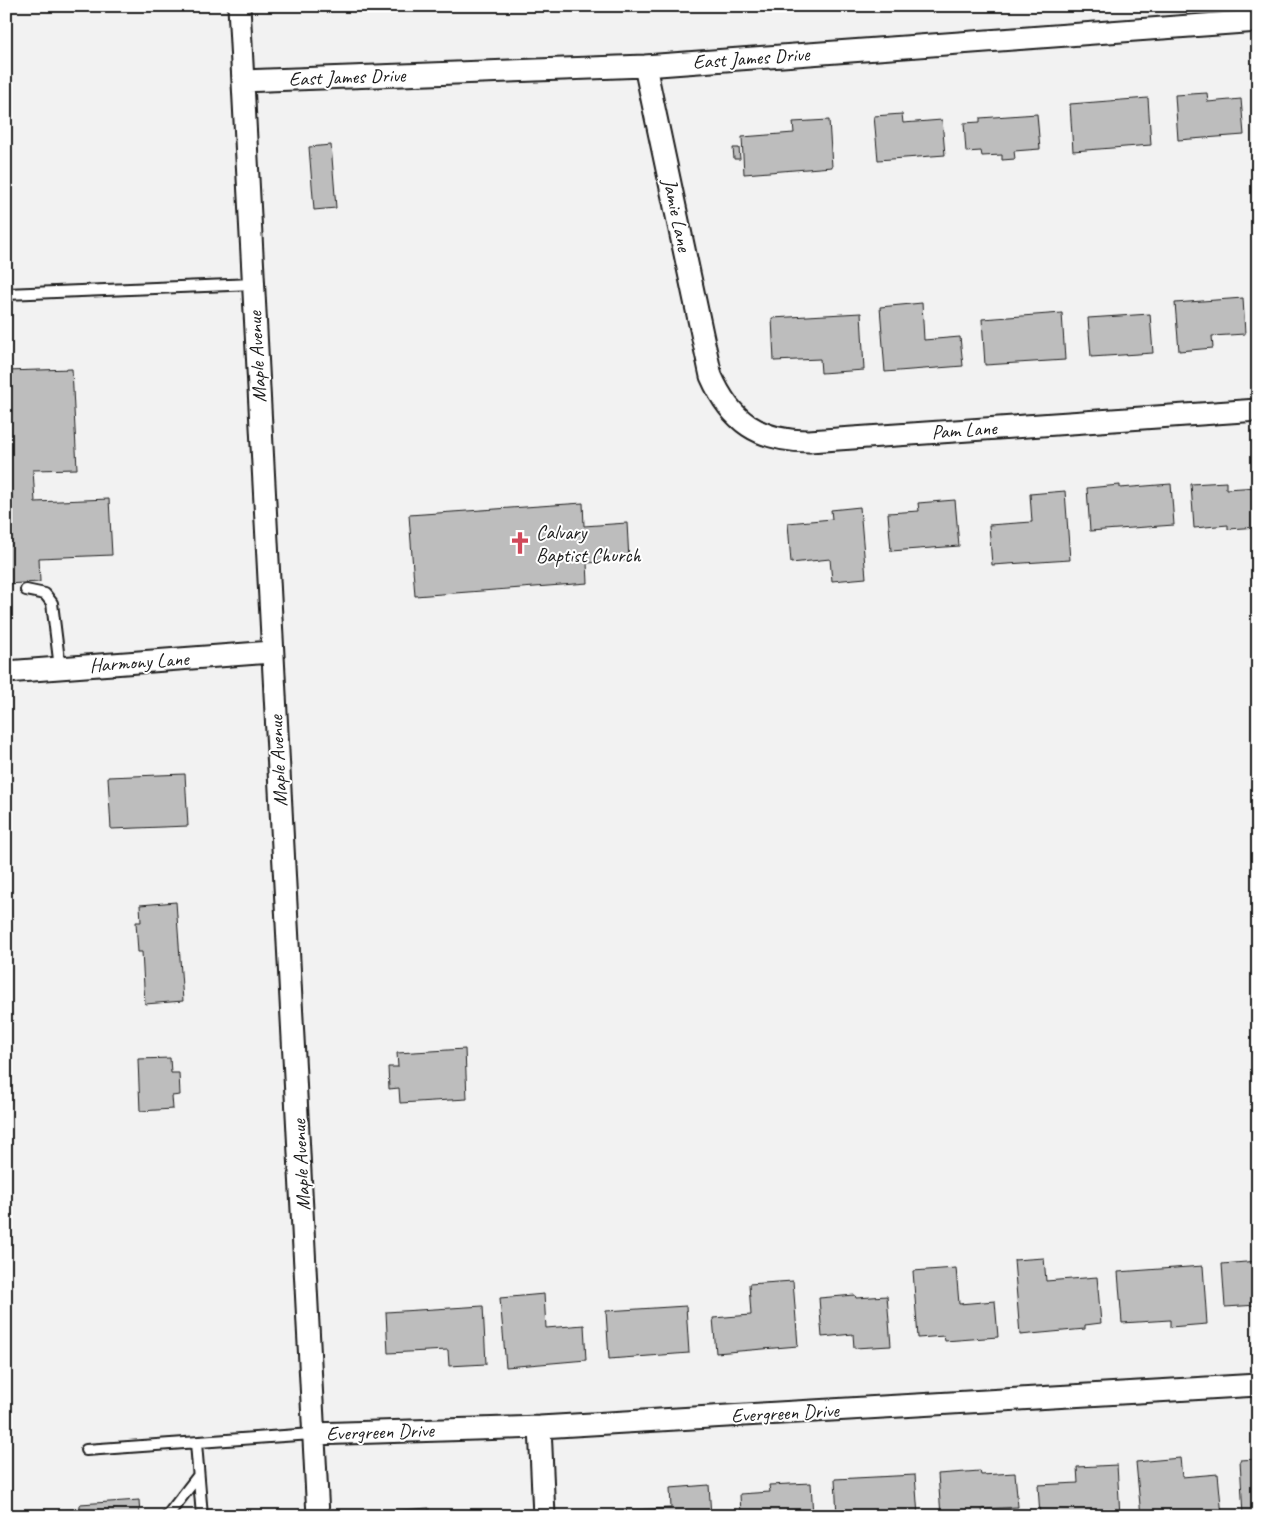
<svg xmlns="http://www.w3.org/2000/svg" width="1264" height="1522" viewBox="0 0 1264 1522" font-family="Caveat,sans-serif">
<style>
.building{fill:#bdbdbd;stroke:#1c1c1c}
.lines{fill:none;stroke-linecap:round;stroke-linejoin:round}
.service-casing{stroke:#1c1c1c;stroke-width:14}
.minor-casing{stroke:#1c1c1c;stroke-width:25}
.service{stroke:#fff;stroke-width:10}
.minor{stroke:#fff;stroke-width:21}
.labels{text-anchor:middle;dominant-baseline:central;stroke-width:4;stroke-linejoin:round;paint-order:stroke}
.street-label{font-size:20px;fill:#1c1c1c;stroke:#fff}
.poi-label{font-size:20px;fill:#1c1c1c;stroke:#fff;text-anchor:start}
</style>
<rect width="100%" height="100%" fill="#f2f2f2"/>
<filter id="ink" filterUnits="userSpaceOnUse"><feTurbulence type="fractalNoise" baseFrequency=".02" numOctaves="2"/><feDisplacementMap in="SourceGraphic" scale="10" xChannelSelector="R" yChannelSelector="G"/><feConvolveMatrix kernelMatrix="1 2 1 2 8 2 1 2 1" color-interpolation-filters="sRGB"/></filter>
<g filter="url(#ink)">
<path class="building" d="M348,6H377L378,7L348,10Z
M1207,93L1208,102L1241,99L1244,135L1178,140L1175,95Z
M1148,98L1151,145L1073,151L1070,104Z
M902,114L903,123L942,120L945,155L878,160L874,116Z
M1037,114L1040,149L1014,151L1015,159L1002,160V155L982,156L981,151L966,152L964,123L980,122V118Z
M829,120L832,167L744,174L742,137L794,133L793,122Z
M331,145L336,208L314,210L309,147Z
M733,148H739L740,159H734Z
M1243,298L1245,334L1212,336L1213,348L1179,351L1175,303Z
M922,303L924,340L960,337L963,366L885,372L880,307Z
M861,313L864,370L821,373L820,359L774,361L772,318Z
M1062,313L1065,360L985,365L982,319Z
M1150,314L1153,353L1091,357L1088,318Z
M72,369L77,469L33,470L35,502L109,499L112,555L39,558L40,582L6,584V371Z
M1226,482V489L1258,487V527L1228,529V525L1194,528L1191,484Z
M1171,484L1174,525L1090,531L1087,488L1120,485V488Z
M1065,491L1070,560L992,565L989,525L1032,522L1030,494Z
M955,500L959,546L891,551L888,513L919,511L918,503Z
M583,503L584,526L627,523L629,560L587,563L588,583L415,596L409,515Z
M860,507L866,578L832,581L830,559L791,563L788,523L832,519L831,510Z
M185,774L188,826L111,829L108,777Z
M176,902L183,1001L145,1004L142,952H138L136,922H141L140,905Z
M465,1049L467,1099L400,1103L399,1088L389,1089L388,1067H398L397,1053Z
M170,1058L171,1073H179L180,1095L172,1096L173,1109L140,1111L138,1059Z
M1044,1258L1046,1281L1097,1277L1101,1323L1085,1325V1329L1020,1335L1014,1260Z
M1258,1261V1305L1225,1307L1222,1264Z
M1203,1266L1207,1324L1170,1327V1320L1122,1323L1118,1272Z
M956,1268L959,1304L995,1301L998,1337L945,1341L944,1336L918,1338L913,1271Z
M793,1281L798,1346L716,1353L713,1318L751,1315L749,1284Z
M544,1294L546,1328L584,1325L586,1360L506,1367L500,1298Z
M855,1295L856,1298L887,1296L891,1346L854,1348L853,1334L822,1337L819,1298Z
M483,1306L486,1364L449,1366L448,1350L388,1353L386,1312Z
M686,1306L689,1353L609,1359L606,1311Z
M1180,1458L1182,1477L1218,1474L1222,1516H1141L1136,1462Z
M1258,1459V1516H1243L1240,1460Z
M1117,1465L1120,1516H1040L1038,1485L1078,1483L1077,1467Z
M980,1471L981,1475L1015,1473L1018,1507L982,1509L983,1516H941L938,1474Z
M915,1475L918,1516H837L835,1479Z
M811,1483L813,1516H741L740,1494L770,1492L769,1485Z
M709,1485L711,1516H612V1511L671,1508L670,1488Z
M139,1500L140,1516H66V1510L80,1509V1504Z
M429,1508V1516H389L388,1511Z
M42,1512V1516H6V1514Z"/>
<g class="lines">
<defs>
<path id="service" d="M6,294L254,284
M26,590L45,594L52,603L60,668
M196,1443L202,1516
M86,1450L312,1434
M167,1516L198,1476"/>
<path id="minor" d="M239,6L318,1516
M645,66L711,376C731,422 759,441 809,441L1258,410
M244,81L645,66L1258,21
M6,672L272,652
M540,1427L544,1516
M312,1434L540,1427L1258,1385"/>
</defs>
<use href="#service" class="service-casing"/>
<use href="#minor" class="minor-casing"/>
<use href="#service" class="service"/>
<use href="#minor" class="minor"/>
</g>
</g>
<defs>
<symbol id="church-bare" viewBox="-9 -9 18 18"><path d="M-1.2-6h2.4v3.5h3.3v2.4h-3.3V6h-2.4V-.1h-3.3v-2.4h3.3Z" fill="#d1495b" stroke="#fff" stroke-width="2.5" paint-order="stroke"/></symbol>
</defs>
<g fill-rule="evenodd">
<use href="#church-bare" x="504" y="527" width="32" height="32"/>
</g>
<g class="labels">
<g class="street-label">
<text transform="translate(751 58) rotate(-4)">East James Drive</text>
<text transform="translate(347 77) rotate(-2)">East James Drive</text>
<text transform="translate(677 215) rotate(78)">Jamie Lane</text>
<text transform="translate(257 357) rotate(-93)">Maple Avenue</text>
<text transform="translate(964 430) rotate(-4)">Pam Lane</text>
<text transform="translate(139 662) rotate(-4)">Harmony Lane</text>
<text transform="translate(278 761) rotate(-93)">Maple Avenue</text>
<text transform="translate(301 1165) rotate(-93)">Maple Avenue</text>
<text transform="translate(785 1413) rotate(-3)">Evergreen Drive</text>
<text transform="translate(380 1432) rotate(-2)">Evergreen Drive</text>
</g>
<g class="poi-label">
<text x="536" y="532">Calvary<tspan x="536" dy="23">Baptist Church</tspan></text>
</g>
</g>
<rect width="1264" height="1522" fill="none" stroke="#fff" stroke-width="25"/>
<rect x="12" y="12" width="1239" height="1497" fill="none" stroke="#1c1c1c" stroke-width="2" filter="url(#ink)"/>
</svg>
